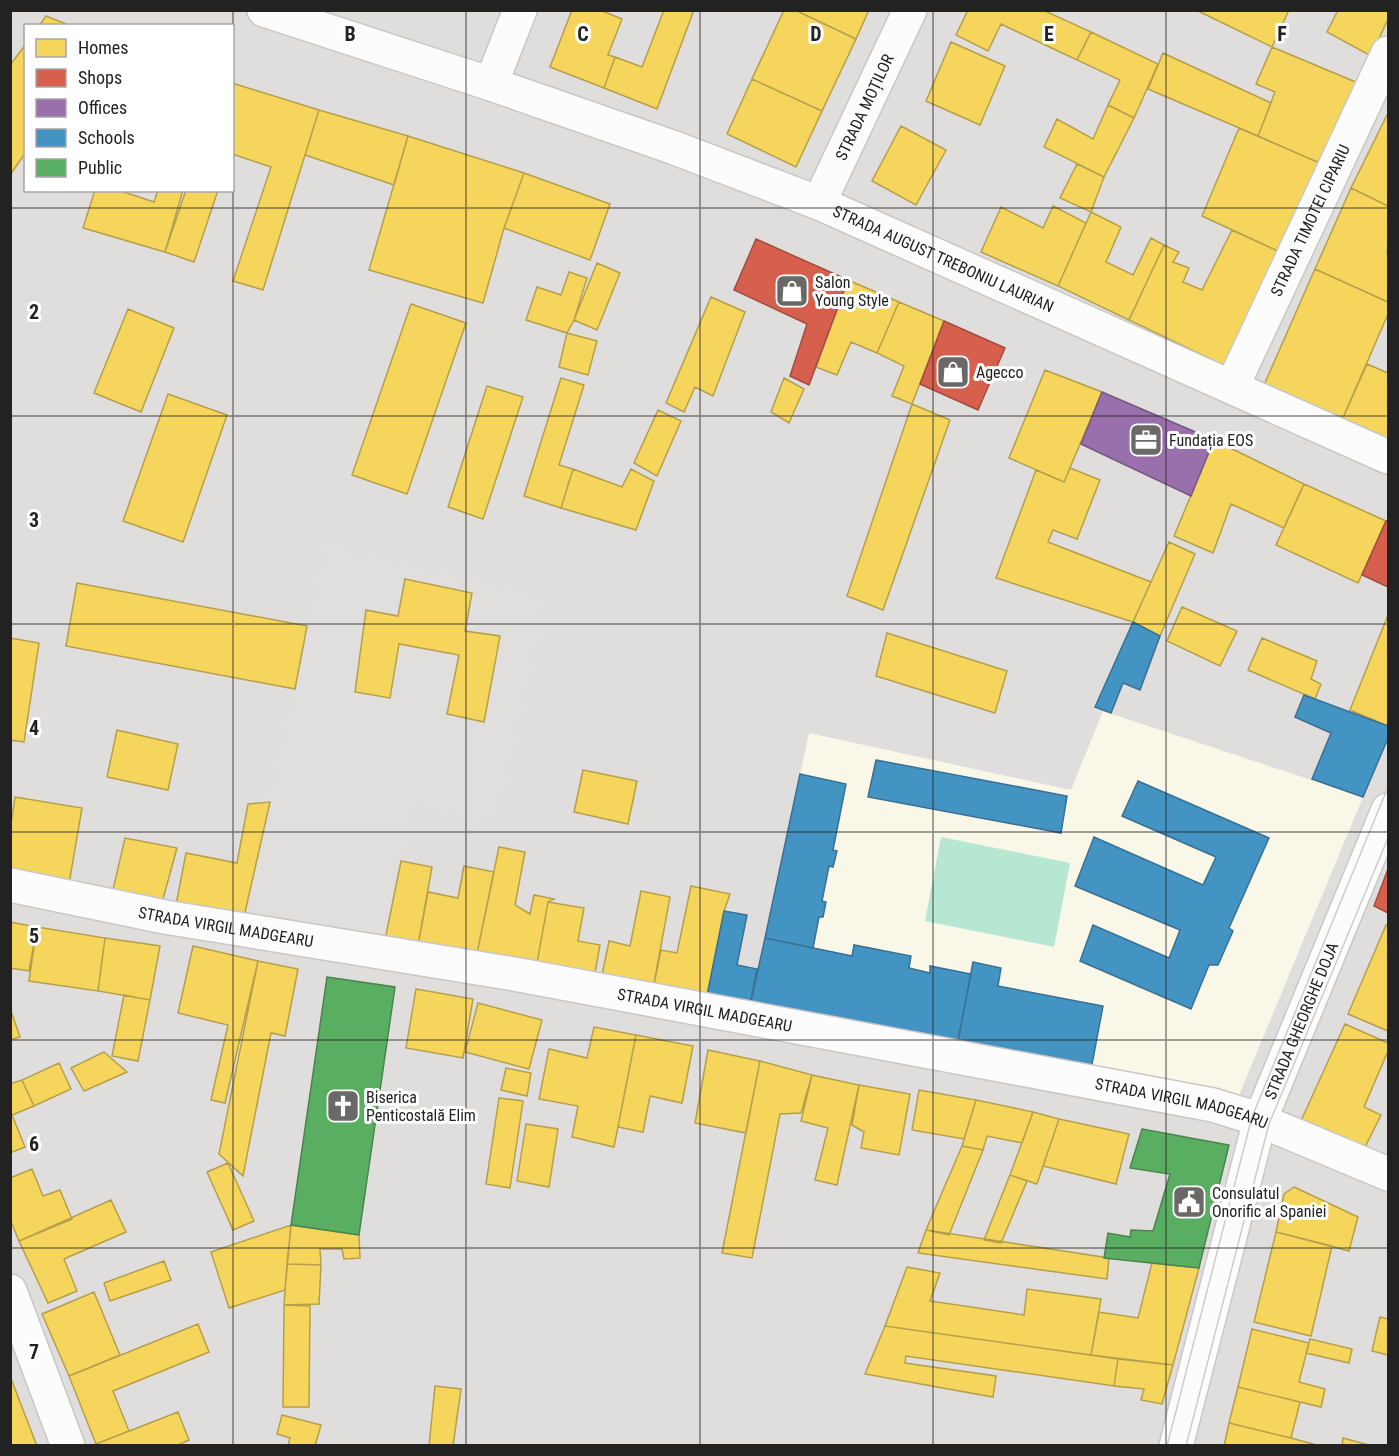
<svg xmlns="http://www.w3.org/2000/svg" width="1399" height="1456" viewBox="0 0 1399 1456" font-family="'Roboto Condensed',sans-serif">
<style>
.residential{fill:#dfdedc;fill-rule:evenodd}
.education{fill:#f8f7e8}
.religious{fill:#dededc}
.pitch{fill:#b7e6d2}
.parking{fill:#e0dfde}
.homes{fill:#f6d55c;stroke:#b69f4b;stroke-width:1.5}
.shops{fill:#d6604d;stroke:#a04d40;stroke-width:1.5}
.offices{fill:#9970ab;stroke:#755982;stroke-width:1.5}
.schools{fill:#4393c3;stroke:#397193;stroke-width:1.5}
.public{fill:#5aae61;stroke:#49844e;stroke-width:1.5}
.lines{fill:none;stroke-linecap:round;stroke-linejoin:round}
.minor-casing{stroke:#c9c8c7;stroke-width:36}
.minor{stroke:#fdfcfc;stroke-width:33}
.tram{stroke:#ccc;stroke-width:1.5}
.grid{fill:none;stroke:#222;stroke-width:1.5;stroke-opacity:0.55}
.labels{text-anchor:middle;dominant-baseline:central;stroke-width:6;stroke-linejoin:round;paint-order:stroke}
.street-label{font-size:16px;fill:#222;stroke:#fff}
.poi-label{font-size:16px;fill:#222;stroke:#fff;text-anchor:start}
.grid-label{font-size:20px;text-anchor:middle;font-weight:bold;fill:#222;stroke:#fff;stroke-width:6;stroke-linejoin:round;paint-order:stroke}
</style>
<rect width="100%" height="100%" fill="#f0eeeb"/>
<path class="residential" d="M11,11H1388V1445H11ZM26,26H232V190H26Z"/>
<path class="education" d="M1103,711L1363,797L1237,1100L748,1015L809,733L1071,790Z"/>
<path class="religious" d="M264,11H519L491,84Z"/>
<path class="pitch" d="M941,837L1070,863L1054,947L925,921Z"/>
<path class="parking" d="M326,548L545,598L496,822L415,804L385,940L246,908Z"/>
<path class="homes" d="M572,10H600L622,19L608,55L615,57L604,88L550,67Z
M664,10H694L657,109L604,88L615,57L642,67Z
M784,10H795L856,39L822,111L752,79Z
M795,10H869L856,39Z
M968,10H1043L1091,32L1077,60L1001,24L988,51L956,35Z
M1196,10H1285L1288,12L1272,47Z
M1338,10H1388V19L1371,56L1327,32Z
M46,16L71,26H39Z
M1091,32L1158,64L1134,118L1108,105L1120,80L1077,60Z
M951,42L1005,66L980,125L926,101Z
M26,44V152L10,175V65Z
M1272,47L1358,83L1322,164L1258,136L1275,92L1256,84Z
M1163,53L1271,103L1258,136L1148,89Z
M752,79L822,111L796,167L727,134Z
M232,83L319,110L263,290L233,281L271,167L232,154Z
M1108,105L1134,118L1104,177L1044,147L1057,119L1093,139Z
M319,110L408,136L394,185L305,155Z
M1388,113V206L1351,188Z
M901,126L946,150L916,205L872,181Z
M1239,128L1322,164L1282,253L1202,216Z
M408,136L524,173L504,228L483,303L369,270Z
M1077,164L1104,177L1091,212L1060,198Z
M524,173L610,204L590,260L504,228Z
M1351,188L1388,206V244L1387,253L1388,255V302L1315,269Z
M95,190H118L154,202L158,190H183L165,252L83,228Z
M186,190H218L194,262L165,252Z
M1053,206L1086,223L1058,286L981,252L1001,207L1043,228Z
M1091,212L1121,227L1106,262L1133,275L1151,238L1164,245L1129,320L1058,286Z
M1232,230L1282,253L1229,368L1129,320L1164,245L1179,252L1173,262L1189,268L1183,282L1202,290Z
M597,263L620,273L597,330L574,320Z
M1315,269L1388,302V314L1342,420L1264,385Z
M569,272L587,278L574,320L567,333L526,320L537,287L561,295Z
M848,280L899,302L877,353L851,342L837,375L816,367Z
M711,297L745,312L713,396L695,387L684,412L666,403Z
M899,302L944,321L912,404L892,396L904,366L877,353Z
M411,304L466,323L407,494L352,475Z
M128,309L174,328L141,412L94,393Z
M567,333L597,341L588,375L559,367Z
M1367,364L1388,373V440L1342,420Z
M1045,370L1102,392L1064,482L1009,458Z
M561,378L584,385L559,465L573,469L561,508L524,496Z
M784,378L804,389L789,423L771,412Z
M487,386L523,397L483,519L448,507Z
M168,394L227,415L183,542L123,521Z
M912,404L950,420L883,610L847,596Z
M658,410L681,421L657,476L634,463Z
M1214,440L1304,484L1284,528L1231,504L1213,553L1174,536Z
M1070,468L1100,480L1077,539L1053,530L1048,542L1151,582L1133,622L996,578L1036,470L1064,482Z
M573,469L622,487L631,469L654,481L636,530L561,508Z
M1304,484L1386,521L1358,583L1276,545Z
M1169,542L1195,554L1160,636L1133,622Z
M405,579L472,593L465,631L500,636L484,722L447,714L459,655L399,644L390,698L355,692L366,610L398,616Z
M77,583L307,626L295,689L66,646Z
M1182,607L1237,631L1220,666L1167,641Z
M1388,615V726L1350,710Z
M887,633L1007,671L995,713L876,676Z
M10,638L39,643L24,742L10,740Z
M1262,638L1317,661L1311,679L1321,684L1315,699L1248,670Z
M117,730L178,744L168,790L107,777Z
M583,770L637,781L628,824L574,812Z
M15,797L82,808L69,884L10,876V831Z
M270,802L244,917L176,905L186,853L237,863L248,804Z
M125,838L177,848L161,906L112,894Z
M499,847L525,852L515,905L530,914L534,895L554,899L548,902L535,974L476,958Z
M401,861L432,867L418,945L385,940Z
M464,866L494,872L476,958L418,945L428,892L458,898Z
M691,886L730,894L724,911L705,1006L652,994L661,950L677,953Z
M641,891L670,897L652,994L600,985L609,941L630,946Z
M548,902L584,908L578,941L600,945L593,984L535,974Z
M10,922L37,927L29,971L10,968Z
M1386,925L1388,927V1031L1348,1014Z
M37,927L105,938L98,991L29,981Z
M105,938L160,946L150,1000L98,991Z
M193,946L258,961L225,1103L211,1100L228,1025L178,1013Z
M258,961L298,969L285,1036L271,1033L243,1176L219,1154Z
M416,989L473,999L463,1058L406,1048Z
M124,995L150,1000L138,1061L112,1056Z
M478,1003L542,1020L529,1069L465,1052Z
M10,1008L20,1037L10,1040Z
M1345,1024L1388,1043V1051L1364,1107L1381,1115L1363,1151L1300,1123Z
M594,1027L636,1035L614,1147L572,1137L578,1106L539,1099L549,1049L587,1058Z
M636,1035L693,1046L682,1103L650,1096L643,1132L618,1127Z
M708,1050L760,1061L746,1133L695,1123Z
M104,1052L127,1072L84,1091L71,1068Z
M760,1061L812,1075L801,1113L780,1114L752,1258L722,1253Z
M59,1063L71,1089L34,1106L22,1080Z
M506,1068L531,1073L527,1096L501,1090Z
M812,1075L859,1085L837,1185L815,1180L828,1128L801,1121Z
M22,1080L34,1106L12,1115L25,1147L10,1153V1084Z
M859,1085L910,1094L899,1155L861,1148L864,1132L852,1125Z
M919,1090L976,1100L964,1139L912,1130Z
M499,1098L523,1101L510,1188L486,1184Z
M976,1100L1033,1112L1022,1143L987,1136L983,1150L962,1146Z
M1033,1112L1059,1119L1037,1184L1010,1175Z
M1059,1119L1129,1134L1116,1184L1043,1166Z
M526,1124L558,1129L549,1187L517,1181Z
M962,1146L983,1150L949,1235L926,1230Z
M228,1163L254,1221L233,1230L207,1172Z
M32,1169L43,1196L60,1190L72,1219L19,1241L10,1219V1178Z
M1010,1175L1027,1181L1001,1243L984,1240Z
M1294,1187L1358,1217L1349,1251L1276,1232L1284,1194Z
M111,1200L126,1232L64,1259L77,1291L48,1303L19,1241Z
M291,1225L285,1290L229,1308L211,1252Z
M291,1225L359,1235L360,1258L344,1259L342,1249H320L321,1265L287,1264Z
M926,1230L1109,1258L1107,1279L918,1253Z
M1276,1232L1332,1246L1311,1336L1254,1322Z
M164,1261L171,1280L110,1301L104,1283Z
M1152,1263L1199,1268L1173,1365L1091,1355L1099,1312L1138,1318Z
M287,1264L321,1265L319,1304L284,1305Z
M907,1267L940,1273L930,1301L1024,1315L1027,1289L1101,1299L1091,1355L885,1326Z
M94,1292L120,1355L69,1376L42,1314Z
M284,1305L310,1306L309,1407H283Z
M1380,1317L1388,1319V1355L1372,1351Z
M198,1324L209,1352L113,1391L129,1431L96,1444L69,1376Z
M885,1326L1118,1359L1114,1386L906,1356L905,1363L996,1376L993,1397L865,1374Z
M1252,1329L1309,1343L1299,1382L1325,1389L1321,1407L1238,1387Z
M1310,1339L1352,1349L1349,1363L1306,1353Z
M1118,1359L1173,1365L1162,1404L1141,1400L1144,1389L1114,1386Z
M10,1376L37,1446H10Z
M435,1386L461,1389L453,1446H429Z
M1238,1387L1300,1402L1291,1438L1229,1423Z
M178,1412L189,1440L176,1446H97L96,1444Z
M282,1415L321,1425L315,1446H288L290,1438L277,1434Z
M1229,1423L1291,1438L1320,1446H1224Z
M1343,1438L1369,1445V1446H1342Z"/>
<path class="shops" d="M756,239L848,280L809,385L790,376L807,324L734,290Z
M944,321L1005,348L978,410L920,384Z
M1386,521L1388,522V587L1362,575Z
M1388,869V913L1374,906Z"/>
<path class="offices" d="M1102,392L1214,440L1191,496L1081,444Z"/>
<path class="schools" d="M1133,622L1160,636L1140,690L1123,683L1111,713L1095,707Z
M1304,695L1388,726V738L1363,797L1312,779L1331,733L1295,717Z
M876,760L1067,796L1061,833L868,797Z
M800,774L846,784L833,850L837,851L833,867L829,866L822,901L826,902L823,917H819L813,948L765,938Z
M1138,781L1269,838L1229,928L1233,931L1218,965H1209L1191,1009L1080,961L1093,925L1169,958L1180,930L1075,886L1094,837L1203,885L1216,857L1122,816Z
M724,911L747,915L737,965L757,969L748,1015L705,1006Z
M765,938L852,956L854,945L911,956L909,968L930,973V966L971,974L956,1051L748,1015Z
M973,962L1001,968L998,986L1103,1006L1090,1075L956,1051Z"/>
<path class="public" d="M327,977L395,987L359,1235L291,1225Z
M1142,1129L1229,1145L1199,1268L1104,1258L1108,1233L1130,1237L1131,1230L1153,1231L1170,1174L1130,1168Z"/>
<g class="lines">
<defs>
<g id="minor">
<path id="s1" d="M264,10L491,84L672,147L819,203L1388,457"/>
<path d="M491,84L520,10"/>
<path id="s2" d="M819,203L910,10"/>
<path id="s3" d="M1232,387L1388,53"/>
<path id="s4" d="M10,885L165,917L514,974L1213,1105L1252,1117L1388,1174"/>
<path d="M10,1291L68,1446"/>
<path id="s5" d="M1176,1446L1260,1120L1388,810"/>
</g>
</defs>
<use href="#minor" class="minor-casing"/>
<use href="#minor" class="minor"/>
<path class="tram" d="M1167,1446L1252,1117L1388,787
M1186,1446L1269,1124L1388,838"/>
</g>
<path class="grid" d="M233,10V1446M466,10V1446M700,10V1446M933,10V1446M1166,10V1446M10,208H1388M10,416H1388M10,624H1388M10,832H1388M10,1040H1388M10,1248H1388"/>
<defs>
<symbol id="shop-square" viewBox="-11 -11 22 22"><rect x="-9" y="-9" width="18" height="18" rx="4" fill="#6a6968" stroke="#fff"/><path d="M-5-2.5h2.3a2.7 3.5 0 0 1 5.4 0H5L5.5 6h-11ZM-1.5-2.5h3a1.5 2.3 0 0 0-3 0Z" fill="#fff"/></symbol>
<symbol id="office-square" viewBox="-11 -11 22 22"><rect x="-9" y="-9" width="18" height="18" rx="4" fill="#6a6968" stroke="#fff"/><path d="M-6-3h4V-5.5h4V-3h4V5H-6ZM-1-4.5V-3h2v-1.5ZM-6 0V1H6V0Z" fill="#fff"/></symbol>
<symbol id="church-square" viewBox="-11 -11 22 22"><rect x="-9" y="-9" width="18" height="18" rx="4" fill="#6a6968" stroke="#fff"/><path d="M-1.2-6h2.4v3.5h3.3v2.4h-3.3V6h-2.4V-.1h-3.3v-2.4h3.3Z" fill="#fff"/></symbol>
<symbol id="civic-square" viewBox="-11 -11 22 22"><rect x="-9" y="-9" width="18" height="18" rx="4" fill="#6a6968" stroke="#fff"/><path d="M-.6-6.5H3V-4.5H.6V-3L4-1V1h2V6H-6V1h2V-1L-.6-3ZM-1.2 2.5V6h2.4V2.5Z" fill="#fff"/></symbol>
</defs>
<g fill-rule="evenodd">
<use href="#shop-square" x="773" y="272" width="38" height="38"/>
<use href="#shop-square" x="934" y="353" width="38" height="38"/>
<use href="#office-square" x="1127" y="421" width="38" height="38"/>
<use href="#church-square" x="324" y="1087" width="38" height="38"/>
<use href="#civic-square" x="1170" y="1183" width="38" height="38"/>
</g>
<g class="labels">
<g class="street-label">
<text stroke="none"><textPath href="#s2" startOffset="106">STRADA MOȚILOR</textPath></text>
<text stroke="none"><textPath href="#s3" startOffset="184">STRADA TIMOTEI CIPARIU</textPath></text>
<text stroke="none"><textPath href="#s1" startOffset="724">STRADA AUGUST TREBONIU LAURIAN</textPath></text>
<text stroke="none"><textPath href="#s4" startOffset="220">STRADA VIRGIL MADGEARU</textPath></text>
<text stroke="none"><textPath href="#s4" startOffset="706">STRADA VIRGIL MADGEARU</textPath></text>
<text stroke="none"><textPath href="#s5" startOffset="444">STRADA GHEORGHE DOJA</textPath></text>
<text stroke="none"><textPath href="#s4" startOffset="1192">STRADA VIRGIL MADGEARU</textPath></text>
</g>
<g class="poi-label">
<text x="815" y="282">Salon<tspan x="815" dy="18">Young Style</tspan></text>
<text x="976" y="372">Agecco</text>
<text x="1169" y="440">Fundația EOS</text>
<text x="366" y="1097">Biserica<tspan x="366" dy="18">Penticostală Elim</tspan></text>
<text x="1212" y="1193">Consulatul<tspan x="1212" dy="18">Onorific al Spaniei</tspan></text>
</g>
</g>
<g class="grid-label">
<text x="350" y="41">B</text>
<text x="583" y="41">C</text>
<text x="816" y="41">D</text>
<text x="1049" y="41">E</text>
<text x="1282" y="41">F</text>
<text x="34" y="319">2</text>
<text x="34" y="527">3</text>
<text x="34" y="735">4</text>
<text x="34" y="943">5</text>
<text x="34" y="1151">6</text>
<text x="34" y="1359">7</text>
</g>
<rect width="1399" height="1456" fill="none" stroke="#222222" stroke-width="24"/>
<rect x="24" y="24" width="210" height="168" fill="#ffffff" stroke="#a7a7a7" stroke-width="1.5"/>
<rect x="36" y="39" width="30" height="18" fill="#f6d55c" stroke="#a7a7a7" stroke-width="1.5"/>
<text x="78" y="54" font-size="18" fill="#222222">Homes</text>
<rect x="36" y="69" width="30" height="18" fill="#d6604d" stroke="#a7a7a7" stroke-width="1.5"/>
<text x="78" y="84" font-size="18" fill="#222222">Shops</text>
<rect x="36" y="99" width="30" height="18" fill="#9970ab" stroke="#a7a7a7" stroke-width="1.5"/>
<text x="78" y="114" font-size="18" fill="#222222">Offices</text>
<rect x="36" y="129" width="30" height="18" fill="#4393c3" stroke="#a7a7a7" stroke-width="1.5"/>
<text x="78" y="144" font-size="18" fill="#222222">Schools</text>
<rect x="36" y="159" width="30" height="18" fill="#5aae61" stroke="#a7a7a7" stroke-width="1.5"/>
<text x="78" y="174" font-size="18" fill="#222222">Public</text>
</svg>
